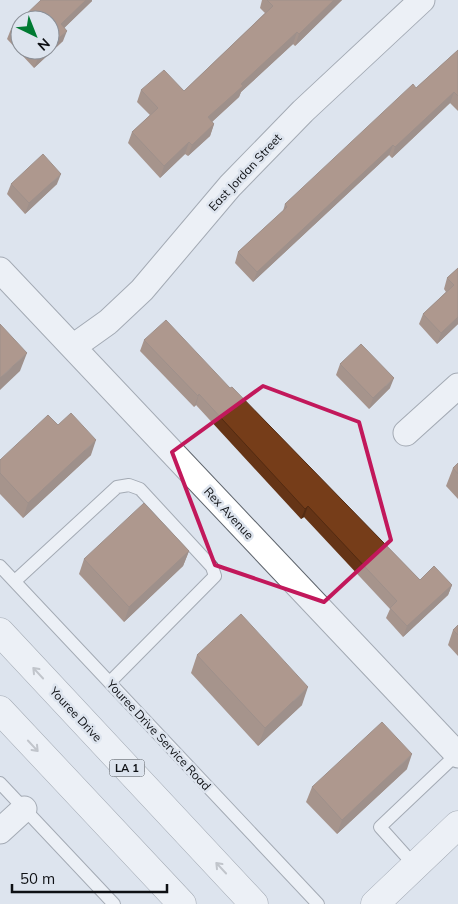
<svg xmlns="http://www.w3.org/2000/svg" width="458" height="904" viewBox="0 0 458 904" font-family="Mulish,sans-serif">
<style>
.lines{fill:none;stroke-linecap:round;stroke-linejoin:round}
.lane-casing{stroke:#5f656d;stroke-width:14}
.street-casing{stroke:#5f656d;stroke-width:27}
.secondary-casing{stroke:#5f656d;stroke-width:29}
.primary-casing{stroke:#5f656d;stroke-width:29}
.lane{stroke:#fff;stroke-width:12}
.street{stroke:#fff;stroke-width:25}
.secondary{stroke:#fff;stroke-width:28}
.primary{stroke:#fff;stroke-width:28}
.wall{fill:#653416}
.shaded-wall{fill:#532b12}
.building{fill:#763d19;stroke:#532b12}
.oneway{stroke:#9f9fa1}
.marked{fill:none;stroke:#c2185b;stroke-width:4;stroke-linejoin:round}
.labels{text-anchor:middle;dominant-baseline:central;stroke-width:5;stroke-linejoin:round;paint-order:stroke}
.shield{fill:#dde4ee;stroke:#4c5055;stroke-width:1}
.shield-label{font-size:11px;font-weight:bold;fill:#0e1014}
.street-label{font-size:12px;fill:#0e1014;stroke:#dde4ee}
</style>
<rect width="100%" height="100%" fill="#dde4ee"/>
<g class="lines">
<defs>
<path id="lane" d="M0,566L318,904
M15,581L117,487L129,485L140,489L212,567L215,576L110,682
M0,783L114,904
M415,866L380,827L457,754"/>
<path id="street" d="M0,270L458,755
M73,347L108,322L142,290L230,186L303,111L422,0
M406,433L458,386
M0,831L24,809"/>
<path id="secondary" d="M375,904L458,825"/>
<path id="primary" d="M0,632L254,904
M0,710L182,904"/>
</defs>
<use href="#lane" class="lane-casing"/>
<use href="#street" class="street-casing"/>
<use href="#secondary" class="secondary-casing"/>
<use href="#primary" class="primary-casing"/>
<use href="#lane" class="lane"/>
<use href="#street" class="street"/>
<use href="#secondary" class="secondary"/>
<use href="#primary" class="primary"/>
</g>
<path class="wall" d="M41,0H92V1L64,28L63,41L34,68L7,39L11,29L20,20V50H50Z
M262,0H342L295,46L293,44L241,92L239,97L212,122L214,124L210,136L188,156L185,154L160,178L128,143L132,132L150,115L137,102L141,90L184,91L265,13L260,8Z
M458,50V111L450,103L392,158L389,155L253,282L235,263L238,252L283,211L285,204L416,88Z
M11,184H57L25,214L7,194Z
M458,268V324L437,344L419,324L423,314L446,292L444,289L447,278Z
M144,340L230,388L420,580L452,585L448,595L403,637L386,618L390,609L304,517L301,519L196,405L194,407L140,351Z
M340,364L390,388L369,409L336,375Z
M58,425L91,455L23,518L0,494V460Z
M458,463V499L446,486L453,468Z
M189,551L183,566L124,622L79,574L84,559Z
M458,625V656L448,645L453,630Z
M197,655L302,705L258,746L191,673Z
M407,769L337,834L306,802L312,787Z"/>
<path class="shaded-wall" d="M86,0H92V1L57,35L61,24Z
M334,0H342L295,46L299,34Z
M67,31L63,41L34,68L38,58L46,50H50V46Z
M297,32L293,44L241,92L239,97L204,129L208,117L241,84Z
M454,92L450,103L392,158L395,147Z
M214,124L210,136L188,156L192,145Z
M189,142L185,154L160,178L164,166Z
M393,145L389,155L253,282L257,272Z
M61,174L57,184L25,214L29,203Z
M458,317V324L437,344L441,333Z
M27,353L20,371L0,390V378Z
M394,378L390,388L369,409L373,398Z
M199,394L196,405L194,407L198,396Z
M96,440L91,455L23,518L28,503Z
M308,506L304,517L301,519L305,509Z
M189,551L183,566L124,622L129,607Z
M452,585L448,595L403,637L407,626Z
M308,687L302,705L258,746L265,728Z
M412,754L407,769L337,834L342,820Z"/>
<path class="building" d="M41,0H86L61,24L67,31L50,46V20H20Z
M267,0H334L299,34L297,32L241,84L243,86L208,117L214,124L192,145L189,142L164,166L132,132L158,108L141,90L164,70L184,91L273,6Z
M20,20V38L11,29Z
M31,50H46L38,58Z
M458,50V96L454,92L395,147L393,145L257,272L238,252L287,207L285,204L413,84L416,88Z
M43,154L61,174L29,203L11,184Z
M458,268V317L441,333L423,314L454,285L447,278Z
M166,320L230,388L232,387L420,580L434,566L452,585L407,626L390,608L397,601L308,506L305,509L199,394L198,396L144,340Z
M0,324L27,353L0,378Z
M361,344L394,378L373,398L340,364Z
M71,413L96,440L28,503L0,473V460L48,415L58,425Z
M458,463V474L453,468Z
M144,503L189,551L129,607L84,559Z
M241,614L308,687L265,728L197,655Z
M458,625V635L453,630Z
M382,722L412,754L342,820L312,787Z"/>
<defs><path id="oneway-shaft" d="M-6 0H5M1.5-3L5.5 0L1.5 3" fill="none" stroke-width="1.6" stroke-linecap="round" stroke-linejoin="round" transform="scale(1.25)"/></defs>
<g class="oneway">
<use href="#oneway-shaft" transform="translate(38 673) rotate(-133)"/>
<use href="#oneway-shaft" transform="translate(33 746) rotate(47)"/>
<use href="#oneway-shaft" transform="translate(221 868) rotate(-133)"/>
</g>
<path d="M0 0H458V904H0ZM263,386L359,422L391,540L324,602L215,565L172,452Z" fill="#dde4ee" fill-opacity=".55" fill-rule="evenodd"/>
<path class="marked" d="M263,386L359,422L391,540L324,602L215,565L172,452Z"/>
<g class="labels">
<rect class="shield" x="109.5" y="759.5" width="35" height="17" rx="4"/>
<g class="shield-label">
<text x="127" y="768">LA 1</text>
</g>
<g class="street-label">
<text transform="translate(245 172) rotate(-47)">East Jordan Street</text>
<text transform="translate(229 513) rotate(47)">Rex Avenue</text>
<text transform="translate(76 714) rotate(47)">Youree Drive</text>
<text transform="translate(159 735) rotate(47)">Youree Drive Service Road</text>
</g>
</g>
<g transform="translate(35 35) rotate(137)"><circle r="24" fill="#dde4ee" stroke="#8a8f97"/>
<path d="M0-4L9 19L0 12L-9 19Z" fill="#007a32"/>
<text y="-8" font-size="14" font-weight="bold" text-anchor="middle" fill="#0e1014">N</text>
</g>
<path d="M12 884v8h155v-8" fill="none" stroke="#0e1014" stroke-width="2.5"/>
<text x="20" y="884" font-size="15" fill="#0e1014" stroke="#dde4ee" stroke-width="4" paint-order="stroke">50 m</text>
</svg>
